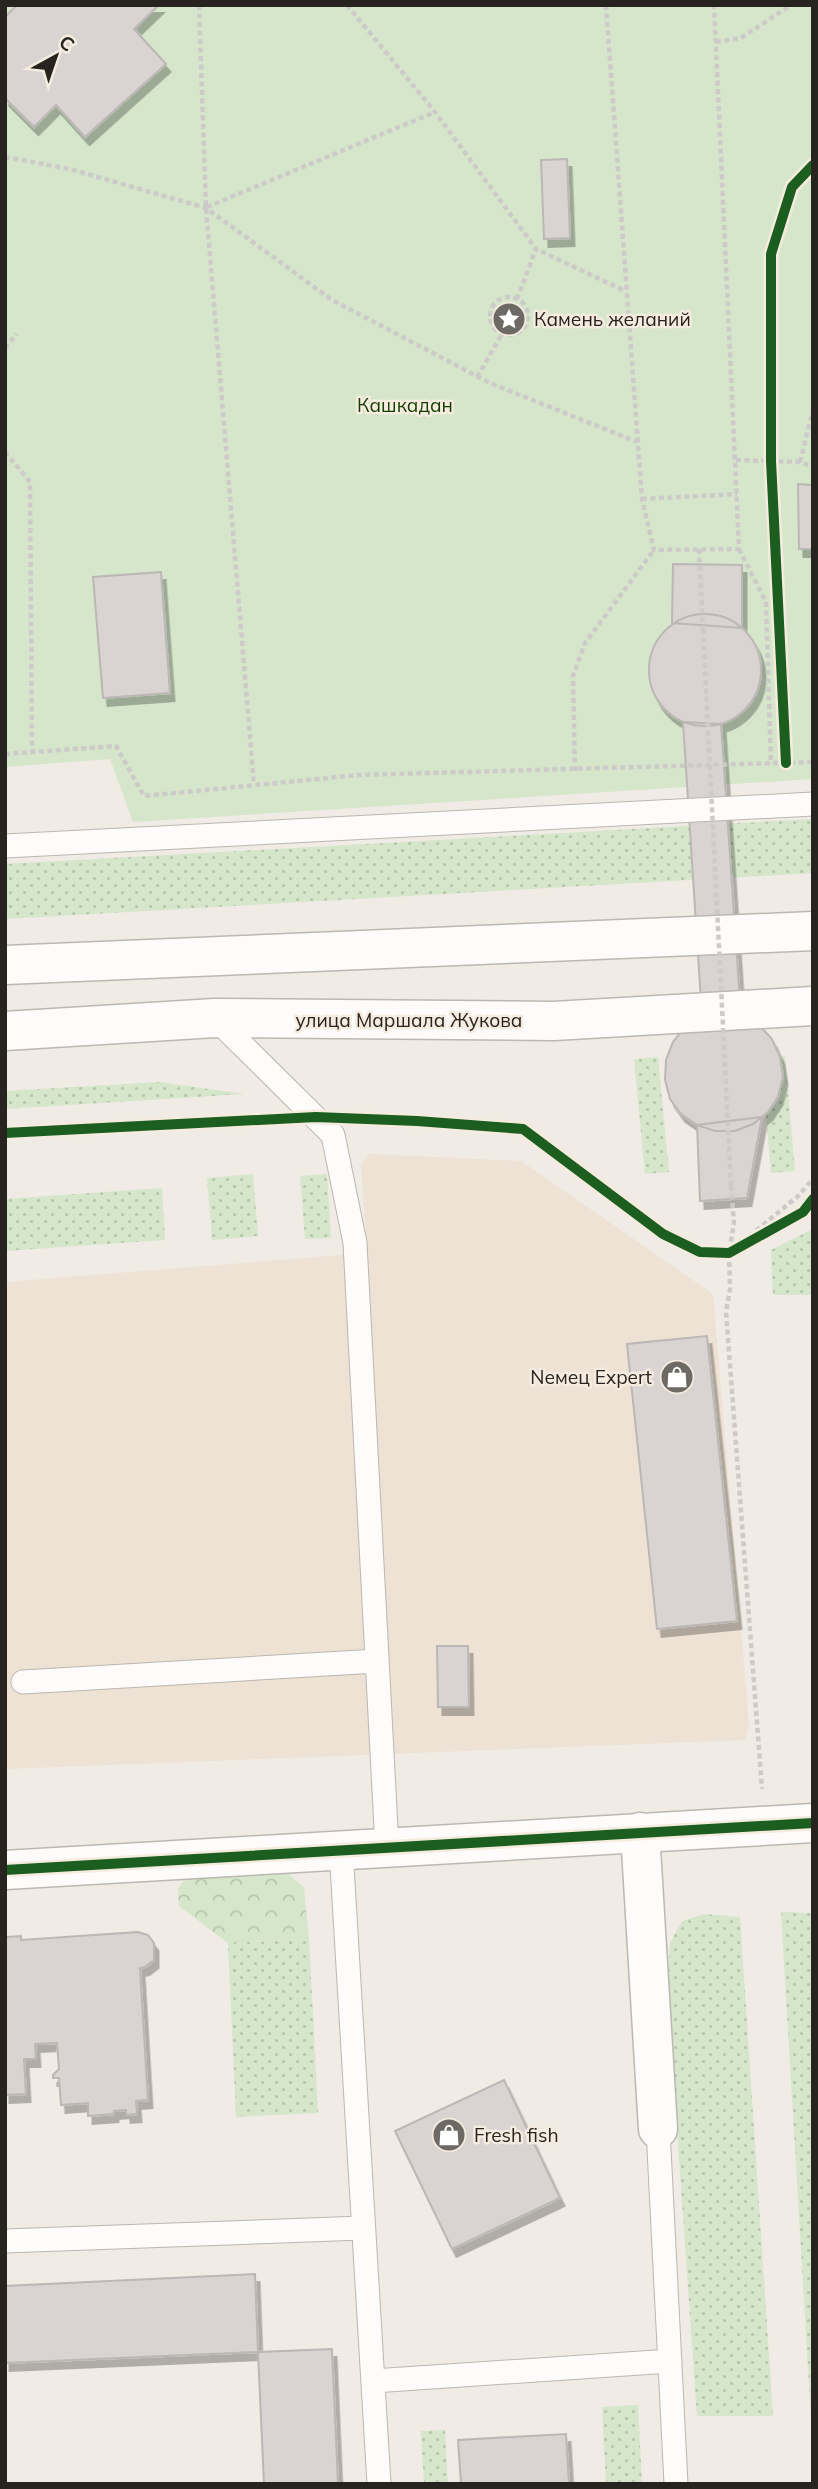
<svg xmlns="http://www.w3.org/2000/svg" width="818" height="2489" viewBox="0 0 818 2489" font-family="Mulish,sans-serif">
<style>
.built{fill:#ede2d4}
.grass{fill:url(#grass-dots)}
.forest{fill:url(#forest-crowns)}
.park{fill:#d5e6ca}
.building{fill:#d9d3d2;stroke:#bbb7b5;stroke-width:2;filter:url(#shadow)}
.lines{fill:none;stroke-linecap:round;stroke-linejoin:round}
.lane-casing{stroke:#bbb7b1;stroke-width:25}
.street-casing{stroke:#bbb7b1;stroke-width:41}
.primary-casing{stroke:#bbb7b1;stroke-width:41}
.path{stroke:#cdcbc9;stroke-width:4.5;stroke-dasharray:5 3.5;stroke-linecap:butt}
.lane{stroke:#fdfcfb;stroke-width:23}
.street{stroke:#fdfcfb;stroke-width:38}
.primary{stroke:#fdfcfb;stroke-width:38}
.path-bridge{stroke:#cdcbc9;stroke-width:4.5;stroke-dasharray:5 3.5;stroke-linecap:butt}
.cycleway-casing{stroke:#f5ecdf;stroke-width:15}
.cycleway{stroke:#1b5e20;stroke-width:10}
.labels{text-anchor:middle;dominant-baseline:central;stroke-width:5;stroke-linejoin:round;paint-order:stroke}
.poi-label{font-size:19px;fill:#27231f;stroke:#f5ecdf;text-anchor:start}
.park-label{font-size:19px;fill:#123e00;stroke:#f5ecdf}
.street-label{font-size:19px;fill:#27231f;stroke:#f5ecdf}
</style>
<defs>
<pattern id="grass-dots" width="8" height="8" patternUnits="userSpaceOnUse" patternTransform="scale(1.75)"><rect width="8" height="8" fill="#d5e6ca"/><path d="M2 2h.1M6 6h.1" fill="none" stroke="#b7c5ad" stroke-width="1.8" stroke-linecap="round"/></pattern>
<pattern id="forest-crowns" width="20" height="18" patternUnits="userSpaceOnUse" patternTransform="scale(1.75)"><rect width="20" height="18" fill="#d5e6ca"/><path d="M2 6a3 3 0 1 1 6 0M12 15a3 3 0 1 1 6 0" fill="none" stroke="#b7c5ad"/></pattern>
<filter id="shadow"><feDropShadow dx="4.5" dy="8" stdDeviation="0" flood-color="#0004"/></filter>
</defs>
<rect width="100%" height="100%" fill="#f0ebe4"/>
<path class="built" d="M369,1154L521,1161L713,1294L749,1725L745,1740L5,1769V1282L367,1253L361,1164Z"/>
<path class="grass" d="M813,819V873L5,919V864Z
M785,1056L795,1171L771,1173L761,1058Z
M658,1057L669,1172L645,1174L634,1059Z
M160,1082L244,1094L5,1109V1091Z
M253,1174L258,1236L212,1240L207,1178Z
M327,1174L331,1238L305,1239L300,1176Z
M162,1188L165,1240L5,1251V1199Z
M813,1229V1295H773L771,1250Z
M781,1912L813,1913V2419H811Z
M704,1914L740,1917L773,2416H697L667,1987L670,1943L682,1921Z
M309,1939L318,2113L236,2117L228,1943Z
M638,2405L642,2484H606L602,2407Z
M445,2430L448,2484H424L421,2431Z"/>
<path class="forest" d="M288,1873L304,1888L309,1939L228,1943L179,1906L178,1889L188,1875Z"/>
<path class="park" d="M5,5H813V779L133,822L110,759L5,767Z"/>
<path class="building" d="M17,5H159L134,29L166,64L85,137L56,105L34,127L5,98V17Z
M567,159L570,238L544,239L541,160Z
M798,484L813,485V549H799Z
M673,564L742,565V628L672,623Z
M161,572L170,693L103,698L93,577Z
M649 670a56 56 0 1 1 112 0a56 56 0 1 1-112 0Z
M683,722L721,724L741,1016L702,1017Z
M759,1025L772,1039L780,1057L783,1077L778,1097L768,1112L753,1124L735,1131H715L697,1125L681,1114L670,1099L665,1080L666,1060L673,1042L685,1027Z
M762,1117L747,1198L700,1201L697,1125Z
M707,1336L737,1621L657,1629L627,1344Z
M437,1646H468L469,1707H438Z
M138,1932L148,1935L154,1943V1960L145,1967L140,1968L148,2100L136,2101L137,2114L126,2115V2110L114,2111V2114L88,2116V2103L61,2105L59,2078H53V2075L59,2069L57,2043L35,2044L36,2059H24L26,2094L5,2095V1940L7,1937L21,1936V1940Z
M504,2080L560,2198L452,2249L395,2131Z
M255,2274L258,2352L5,2363V2286Z
M332,2349L338,2484H264L258,2352Z
M566,2434L569,2484H461L458,2440Z"/>
<g class="lines">
<defs>
<path id="lane" d="M5,846L813,804
M215,1018L333,1135L355,1243L387,1847
M23,1682L377,1661
M341,1849L379,2484
M658,2129L676,2484
M5,2241L363,2228
M373,2381L670,2361"/>
<path id="street" d="M640,1832L658,2129
M5,1870L813,1823"/>
<path id="primary" d="M5,965L813,931
M5,1031L215,1018L554,1021L813,1006"/>
</defs>
<use href="#lane" class="lane-casing"/>
<use href="#street" class="street-casing"/>
<use href="#primary" class="primary-casing"/>
<path class="path" d="M199,5L206,208L254,785
M347,5L435,112L536,249L625,291
M606,5L642,499L654,550L739,549L714,5
M716,42L741,38L791,5
M5,157L70,169L206,208L332,300L490,383L637,442
M207,207L435,112
M490 316a19 19 0 1 1 38 0a19 19 0 1 1-38 0Z
M517,299L536,249
M5,348L17,334
M477,377L502,334
M5,452L30,482L32,752
M736,460L800,462L813,467
M800,462L813,410
M642,499L737,494
M699,549L703,629
M739,549L766,602L771,764
M5,754L116,746L144,796L358,775L813,762
M575,771L573,676L585,643L654,550
M731,1186L734,1223L729,1253L730,1289L726,1312L762,1789
M730,1252L797,1197L813,1179"/>
<use href="#lane" class="lane"/>
<use href="#street" class="street"/>
<use href="#primary" class="primary"/>
<path class="path-bridge" d="M703,629L731,1186"/>
<defs>
<path id="cycleway" d="M786,763L771,461V254L792,187L813,165
M5,1133L316,1117L417,1121L523,1129L663,1234L700,1252L729,1253L803,1212L813,1199
M5,1870L813,1823"/>
</defs>
<use href="#cycleway" class="cycleway-casing"/>
<use href="#cycleway" class="cycleway"/>
</g>
<defs>
<symbol id="sight-disc" viewBox="-11 -11 22 22"><circle r="9.5" fill="#6d6964" stroke="#f5ecdf"/><path d="M0-6L1.8-2.2L6-1.7L2.9 1.2L3.7 5.4L0 3.3L-3.7 5.4L-2.9 1.2L-6-1.7L-1.8-2.2Z" fill="#fff"/></symbol>
<symbol id="shop-disc" viewBox="-11 -11 22 22"><circle r="9.5" fill="#6d6964" stroke="#f5ecdf"/><path d="M-5-2.5h2.3a2.7 3.5 0 0 1 5.4 0H5L5.5 6h-11ZM-1.5-2.5h3a1.5 2.3 0 0 0-3 0Z" fill="#fff"/></symbol>
</defs>
<g fill-rule="evenodd">
<use href="#sight-disc" x="490" y="300" width="38" height="38"/>
<use href="#shop-disc" x="658" y="1358" width="38" height="38"/>
<use href="#shop-disc" x="430" y="2116" width="38" height="38"/>
</g>
<g class="labels">
<g class="poi-label">
<text x="534" y="319">Камень желаний</text>
<text x="652" y="1377" text-anchor="end">Nемец Expert</text>
<text x="474" y="2135">Fresh fish</text>
</g>
<g class="park-label">
<text x="405" y="405">Кашкадан</text>
</g>
<g class="street-label">
<text x="409" y="1020">улица Маршала Жукова</text>
</g>
</g>
<rect width="818" height="2489" fill="none" stroke="#27231f" stroke-width="14"/>
<g transform="translate(56 56) rotate(40)" stroke="#f5ecdf" stroke-width="5" paint-order="stroke">
<path d="M0-5L12 26L0 18L-12 26Z" fill="#27231f"/>
<text y="-10" font-size="19" font-weight="bold" text-anchor="middle" fill="#27231f">С</text>
</g>
</svg>
